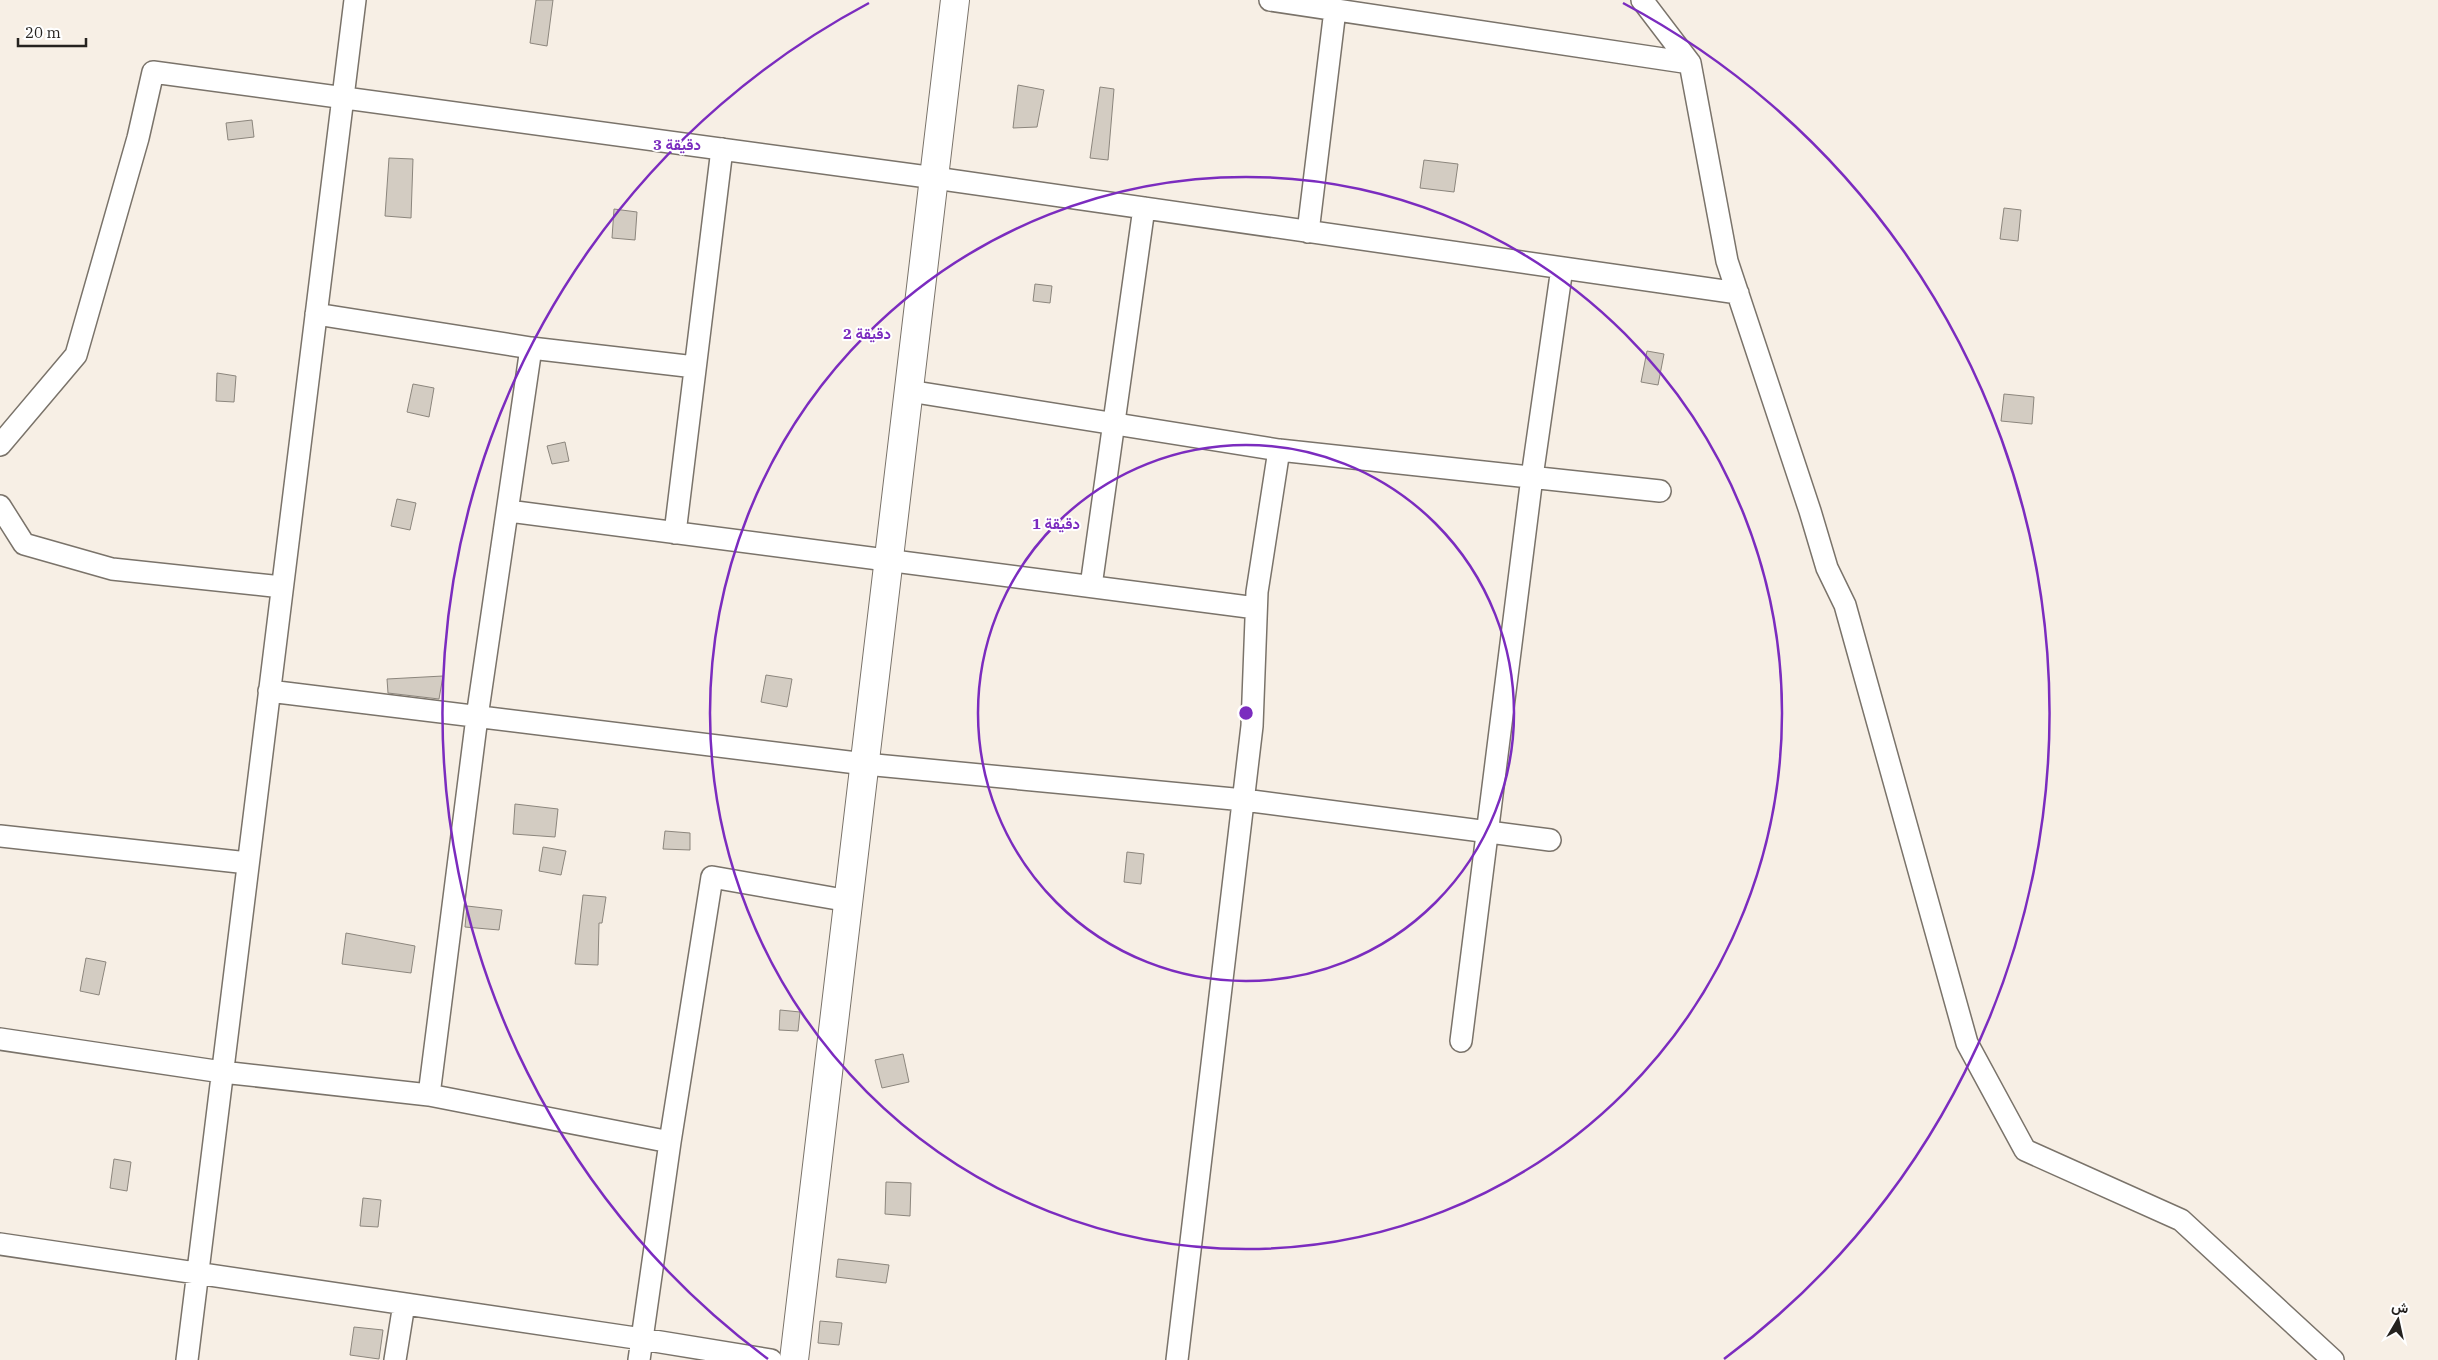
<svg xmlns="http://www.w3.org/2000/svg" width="2438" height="1360" viewBox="0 0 2438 1360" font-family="'IBM Plex Serif',Vazirmatn,serif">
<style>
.building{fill:#d3ccc2;stroke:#8c867d}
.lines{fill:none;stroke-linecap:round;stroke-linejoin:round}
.street-casing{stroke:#7a736a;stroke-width:24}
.secondary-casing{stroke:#7a736a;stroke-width:30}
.street{stroke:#fff;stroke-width:21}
.secondary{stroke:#fff;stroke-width:28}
.ring{fill:none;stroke:#7b2cbf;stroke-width:2.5}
.centre{fill:#7b2cbf;stroke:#fff;stroke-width:2.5}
.ring-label{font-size:15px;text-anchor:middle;font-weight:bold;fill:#7b2cbf;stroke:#fff;stroke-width:4;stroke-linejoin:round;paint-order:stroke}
</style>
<rect width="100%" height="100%" fill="#f7efe5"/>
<path class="building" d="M536,0H553L547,46L530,43Z
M1018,85L1044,90L1037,127L1013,128Z
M1100,87L1114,89L1108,160L1090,158Z
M252,120L254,137L228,140L226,123Z
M389,158L413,159L411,218L385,216Z
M1424,160L1458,164L1454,192L1420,188Z
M2004,208L2021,210L2018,241L2000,239Z
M614,209L637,212L635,240L612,238Z
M1035,284L1052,286L1050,303L1033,301Z
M1647,351L1664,354L1658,385L1641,382Z
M217,373L236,376L234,402L216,401Z
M413,384L434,388L429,417L407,412Z
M2004,394L2034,397L2032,424L2001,421Z
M565,442L569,461L552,464L547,446Z
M397,499L416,503L410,530L391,526Z
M766,675L792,679L787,707L761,702Z
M443,676L439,699L388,693L387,679Z
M515,804L558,809L555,837L513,834Z
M665,831L690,833V850L663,849Z
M543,847L566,851L561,875L539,871Z
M1127,852L1144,854L1141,884L1124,882Z
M583,895L606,897L602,923H599L598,965L575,964Z
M467,906L502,910L499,930L465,927Z
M346,933L415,946L411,973L342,964Z
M86,958L106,962L99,995L80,991Z
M780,1010L800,1012L798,1031L779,1030Z
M903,1054L909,1082L882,1088L875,1060Z
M114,1159L131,1162L127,1191L110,1188Z
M886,1182L911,1183L910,1216L885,1214Z
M363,1198L381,1200L378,1227L360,1226Z
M838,1259L889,1265L886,1283L836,1277Z
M820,1321L842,1323L839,1345L818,1343Z
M354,1327L383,1330L379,1359L350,1355Z"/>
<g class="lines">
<defs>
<path id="street" d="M1270,0L1690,63
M1642,0L1690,63L1727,261L1810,511L1827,568L1845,605L1967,1043L2025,1150L2181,1220L2333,1360
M1308,232L1335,10
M316,314L531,348L695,367
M909,391L1279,450L1660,491
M0,445L76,355L138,138L153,72L935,178L1738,293
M0,506L24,544L112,569L282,587
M508,511L1256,608
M675,533L722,149
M1091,586L1144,208
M269,691L865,764L1244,800L1550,840
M0,836L248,863
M0,1039L222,1072L429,1095L670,1142
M1461,1041L1532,477L1562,268
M429,1095L477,717L531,348
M0,1244L642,1339L771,1360
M187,1360L355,0
M395,1360L404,1304
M639,1360L670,1142L712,877L849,901
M1177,1360L1252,726L1257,592L1279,450"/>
<path id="secondary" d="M794,1360L955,0"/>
</defs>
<use href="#street" class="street-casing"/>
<use href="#secondary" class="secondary-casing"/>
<use href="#street" class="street"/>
<use href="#secondary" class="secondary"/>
</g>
<g class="ring">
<circle cx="1246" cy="713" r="268"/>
<circle cx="1246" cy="713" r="536"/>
<path d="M768 1359A804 804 0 0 1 869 3M1623 3A804 804 0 0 1 1724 1359"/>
</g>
<circle cx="1246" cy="713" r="8" class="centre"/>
<g class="ring-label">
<text x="677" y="150">3 دقيقة</text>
<text x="867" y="339">2 دقيقة</text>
<text x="1056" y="529">1 دقيقة</text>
</g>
<g transform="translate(2398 1320) rotate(9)" stroke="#ffffff" stroke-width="4" paint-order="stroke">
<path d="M0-4L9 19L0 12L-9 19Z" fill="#25221f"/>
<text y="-8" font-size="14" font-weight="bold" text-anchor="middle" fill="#25221f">ش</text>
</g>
<path d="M18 38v8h68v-8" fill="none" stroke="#25221f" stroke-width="2.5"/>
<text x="25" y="38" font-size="15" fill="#25221f" stroke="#ffffff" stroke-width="4" paint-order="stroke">20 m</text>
</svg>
